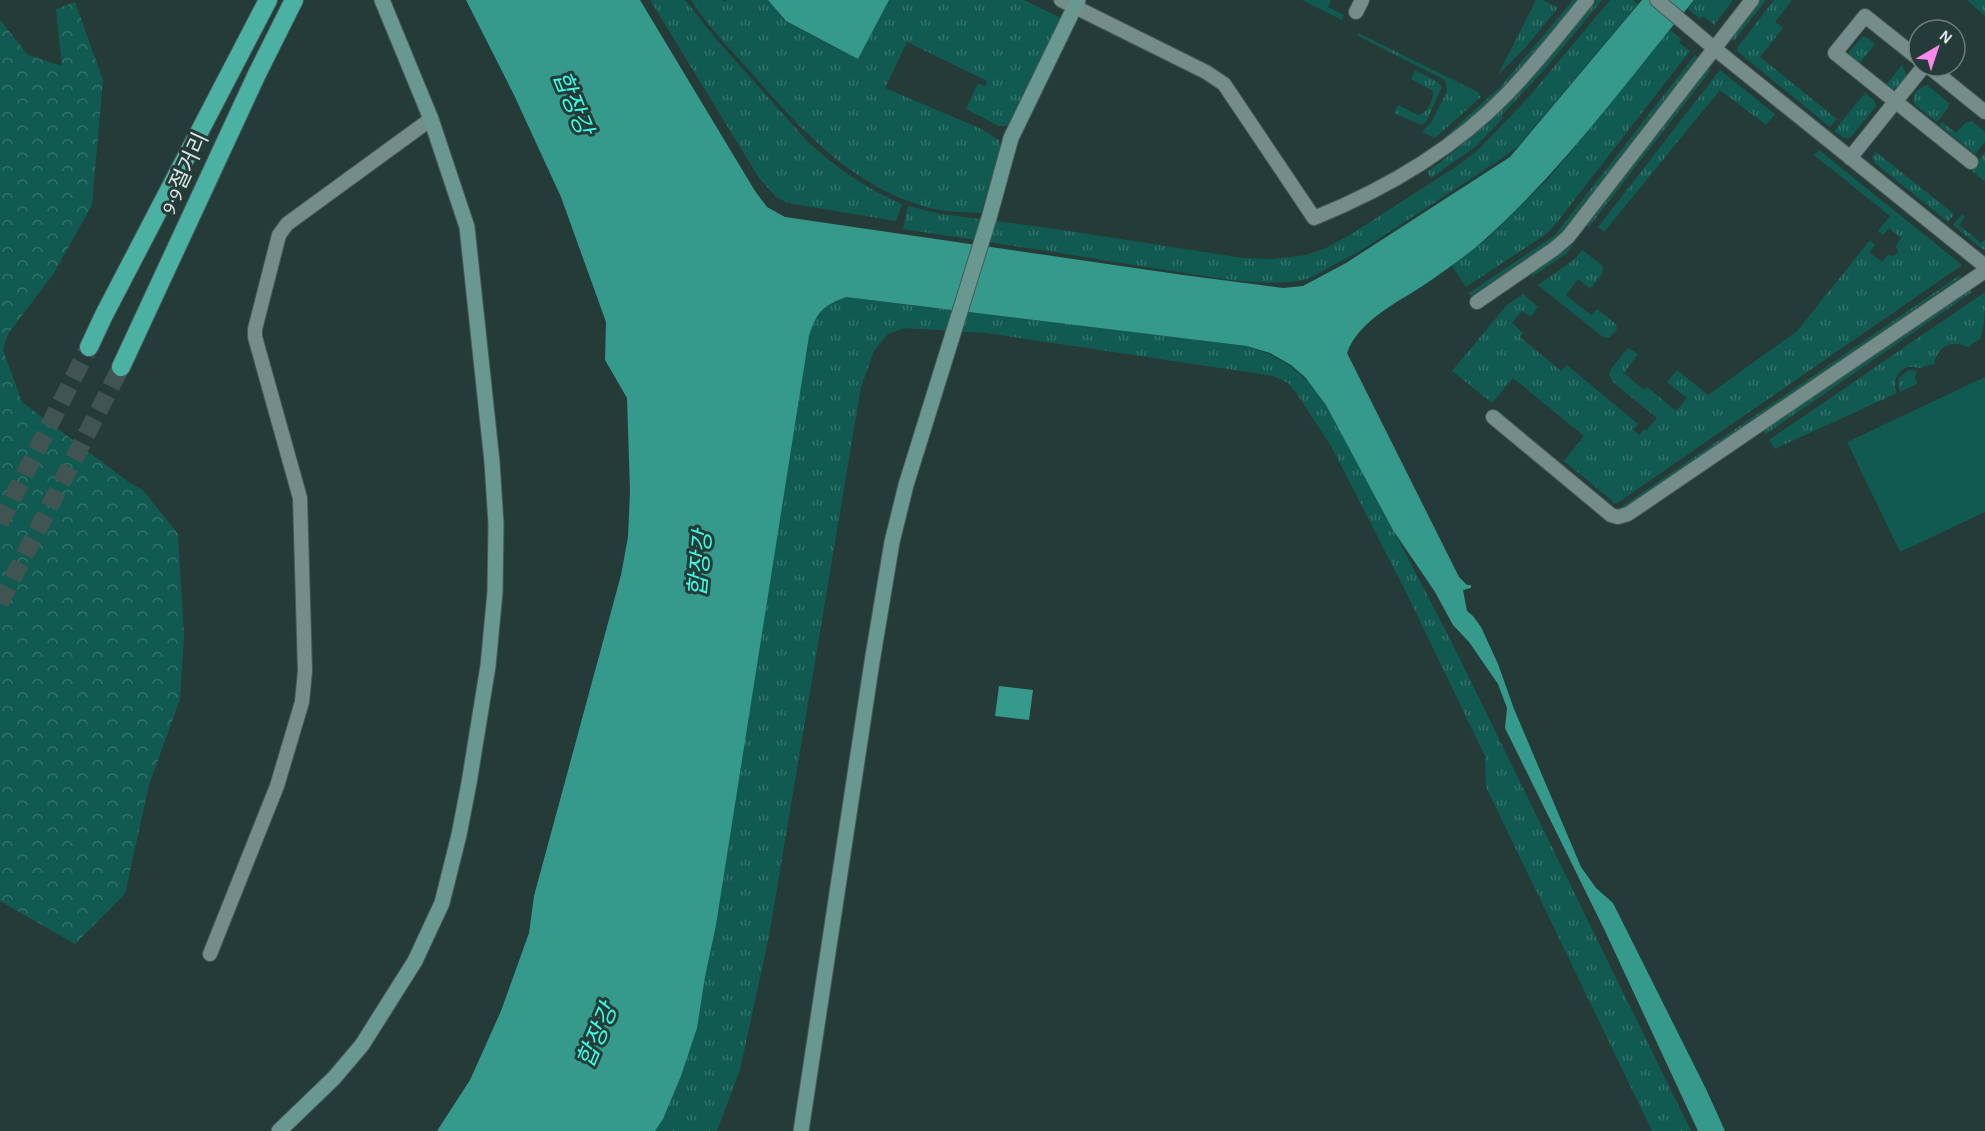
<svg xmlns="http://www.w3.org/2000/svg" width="1985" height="1131" viewBox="0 0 1985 1131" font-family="'Alegreya Sans','Noto Sans KR',sans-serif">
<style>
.grass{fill:url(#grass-tufts)}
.forest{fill:url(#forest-crowns)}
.pitch{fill:#115a51}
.water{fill:#359a8c}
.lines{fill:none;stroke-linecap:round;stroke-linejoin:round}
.highway-tunnel{stroke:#405551;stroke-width:18;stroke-dasharray:18 9;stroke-linecap:butt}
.street-casing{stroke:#455956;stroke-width:16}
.secondary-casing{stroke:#455956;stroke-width:17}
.highway-casing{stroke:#455956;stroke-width:20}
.street{stroke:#758d89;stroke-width:14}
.secondary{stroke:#689890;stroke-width:15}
.highway{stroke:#4bb1a2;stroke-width:18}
.labels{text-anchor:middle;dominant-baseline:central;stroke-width:6;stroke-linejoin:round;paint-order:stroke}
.street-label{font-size:22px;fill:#d9e6e3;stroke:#253b37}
.water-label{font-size:24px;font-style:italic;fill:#3dfae4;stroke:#253b37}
</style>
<defs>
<pattern id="grass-tufts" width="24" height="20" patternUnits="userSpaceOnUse" patternTransform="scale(1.5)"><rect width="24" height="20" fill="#115a51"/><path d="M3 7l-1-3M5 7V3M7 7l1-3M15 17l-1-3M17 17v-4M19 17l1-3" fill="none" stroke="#33726a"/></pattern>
<pattern id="forest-crowns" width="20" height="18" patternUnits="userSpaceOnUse" patternTransform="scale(1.5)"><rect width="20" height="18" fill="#115a51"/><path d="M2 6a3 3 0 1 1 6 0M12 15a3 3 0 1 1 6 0" fill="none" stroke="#33726a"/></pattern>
</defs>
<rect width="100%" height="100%" fill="#253b37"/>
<path class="grass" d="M650,0H685L717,40L808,142C836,168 867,189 902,204L896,221L788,203L776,197L759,178Z
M691,0H723L725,2L727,0H768L785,21L858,59L889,0H1024L1061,18L1060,26L1007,126H999L966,109L978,83L985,86L987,81L907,42L885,88L979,128L999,140L1000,148L981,213C962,212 941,212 922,206C850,183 803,132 755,77C733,52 709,28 691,0Z
M1302,0H1331L1328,7L1344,15L1342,20Z
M1536,0H1543L1558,8L1524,49L1498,75Z
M1573,0H1578L1515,76L1488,104L1448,140L1445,137L1501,86Z
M1597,0H1602L1546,68L1501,116L1503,118L1475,147L1431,178L1427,172C1496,122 1543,65 1597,0Z
M1610,0H1633L1638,4L1517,147L1498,161L1363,249L1310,278C1271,291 1190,273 1147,267C1066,254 984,241 903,229L908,206L941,214L1056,229L1243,258L1272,259L1306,255L1326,248L1353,233L1454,168L1477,151L1527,99Z
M1695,0H1733L1714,25L1703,16L1700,19L1688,9Z
M1760,0H1766L1734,41L1731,38Z
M1774,0H1792L1775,22L1783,28L1760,57L1837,119L1830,127L1737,51V48Z
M1969,0H1985V16L1968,1Z
M1670,30L1681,39L1679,43L1690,51L1554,226L1545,235L1466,287L1452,266L1488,238L1549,178Z
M1358,33L1478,92L1481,97L1435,138L1422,132L1432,121L1447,91L1445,80L1358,36Z
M1862,37H1866L1875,44L1858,65L1849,56V52Z
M1695,55L1698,57L1557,238L1471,296L1469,293L1555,235Z
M1902,65L1907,76L1898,87L1892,89L1885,86Z
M1708,68L1711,70L1588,228V224L1591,218Z
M1415,70L1438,82L1442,87L1426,122L1421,125L1394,113L1398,105L1418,115C1428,113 1433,101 1433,91L1411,79Z
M1720,70L1775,114L1766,125L1720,90L1604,232L1598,227Z
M1927,85L1949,103L1948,108L1937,122L1915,105C1910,96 1918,87 1927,85Z
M1865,93L1875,101L1876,106L1850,138H1844L1834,131Z
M1972,121L1985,132V142L1975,154L1939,125L1942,122L1956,133L1965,123Z
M1819,150L1961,264V266L1616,504L1564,461L1584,436L1513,378L1492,403L1452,371L1507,305L1523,294L1538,307L1530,317L1522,311L1512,323L1523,333L1520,337L1561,371L1567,365L1638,424L1633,430L1639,435L1644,429L1647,430L1657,418L1614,383L1609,375L1611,369L1628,348L1638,354L1624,373L1644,390L1647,387L1676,411L1687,398L1667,382L1677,370L1708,395L1797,331L1870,240L1875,245L1869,252L1882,262L1888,255L1894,256L1898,252L1896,246L1901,238L1889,228L1883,235L1878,231L1890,216L1814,155Z
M1876,152L1954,214L1948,222L1875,163L1872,157Z
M1985,152V181H1984L1971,170Z
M1962,214L1965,217L1959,225L1981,243L1985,239V249L1983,250L1953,225Z
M1574,244L1566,254L1530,278L1534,271Z
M1582,250L1602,265L1603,268L1602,274L1590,289L1578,279L1566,295L1591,315L1597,309L1616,324L1617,329L1609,338L1603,337L1538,285L1575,259Z
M1960,275L1961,277L1619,513L1617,510Z
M1969,289L1972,292L1766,434L1763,431Z
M1985,292C1985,305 1985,330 1980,339C1975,343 1972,342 1969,348C1953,338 1936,347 1934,365C1927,364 1926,367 1920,368C1917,368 1913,366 1910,367C1897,368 1892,382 1897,393L1775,449L1769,440Z
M846,297L1247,346C1301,363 1315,386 1343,433L1450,639L1691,1131H1652L1486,787L1485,756L1405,590L1331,446L1297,394L1288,383L1273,376L986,333L904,328L888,334L874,351L861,387L769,936L740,1070L717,1131H655L663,1119L681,1076L697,1028L705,977L716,925L809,336C817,311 823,306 846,297Z
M1909,370L1917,371L1915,377L1917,384L1900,392L1898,386L1899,378Z"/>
<path class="forest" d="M75,2L103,80L92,205L54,273L8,334L3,350L22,402L130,483L143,490L178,534L184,636L180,699L149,785L125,894L75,944L0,901V20L28,55L62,66L56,9Z"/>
<path class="pitch" d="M1985,377V512L1900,552L1847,442Z"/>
<path class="water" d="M466,0H640L755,191L767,207L785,217L1183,275L1283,288L1303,286L1346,263L1510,157L1642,0H1694C1626,82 1563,170 1483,241C1465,257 1444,271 1424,285C1397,303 1359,320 1347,353L1459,577L1467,585H1471V588L1463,590L1467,611L1473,616L1481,627L1498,664L1514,709L1581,867L1596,888L1613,903L1706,1089L1725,1131H1698L1605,931L1505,728L1507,708L1498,684L1469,642L1453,625L1435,592L1393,530L1326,405L1305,377L1291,365L1270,353L1247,346L846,297C823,306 817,311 809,336L716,925L705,977L697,1028L681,1076L663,1119L655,1131H437L470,1080L501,1011L529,933L534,896L621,575L628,537L630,491L627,398L605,360L606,322L561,197L514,95Z
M768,0H889L858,59L786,21Z
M999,686L1033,690L1029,720L995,716Z"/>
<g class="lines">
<path class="highway-tunnel" d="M0,523L89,347
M0,603L121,367"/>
<defs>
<path id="street" d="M1061,0L1206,72L1224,84L1314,218C1386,189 1452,151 1507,94C1535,65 1561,32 1587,0
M1657,0L1715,49L1985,266
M1356,12L1362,0
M1919,59L1865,16L1835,53L1971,162
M1928,66L1985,112
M1850,158L1924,66
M1477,302L1554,249L1568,237L1752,0
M1493,417L1611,515L1618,517L1628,514L1985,271
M210,954L277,786L302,702L305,671L300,498L255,337V329L279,235L287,224L431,119"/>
<path id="secondary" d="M279,1131L334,1078L362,1045L415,961L442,903L459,835L469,783L488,666L495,592L496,524L492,462L467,227L431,119L382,0
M801,1131L872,662L892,542L906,485L989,218L1011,138L1078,0"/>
<path id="highway" d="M89,347L104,315L268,0
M121,367L257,74L294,0"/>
</defs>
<use href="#street" class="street-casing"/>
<use href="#secondary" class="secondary-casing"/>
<use href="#highway" class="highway-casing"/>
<use href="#street" class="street"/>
<use href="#secondary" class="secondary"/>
<use href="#highway" class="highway"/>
</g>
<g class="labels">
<g class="street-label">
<text transform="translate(184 173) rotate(-65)">9·9절거리</text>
</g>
<g class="water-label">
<text transform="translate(572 103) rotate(68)">합장강</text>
<text transform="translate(701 564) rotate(-85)">합장강</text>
<text transform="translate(598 1036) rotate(-67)">합장강</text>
</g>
</g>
<g transform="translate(1937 48) rotate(39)"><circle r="28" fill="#253b37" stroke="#6d7f7c" stroke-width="1.5"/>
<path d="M0-4.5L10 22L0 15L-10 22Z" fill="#f888eb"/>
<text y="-9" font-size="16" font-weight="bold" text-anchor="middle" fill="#d9e6e3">N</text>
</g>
</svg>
